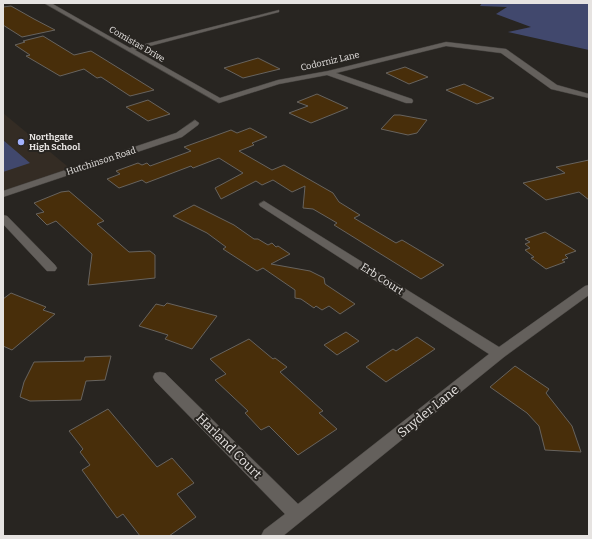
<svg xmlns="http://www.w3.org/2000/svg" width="592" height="539" viewBox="0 0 592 539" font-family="Bitter,serif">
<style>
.built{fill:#342c24}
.green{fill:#41486d}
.building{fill:#482e0a;stroke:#67635e}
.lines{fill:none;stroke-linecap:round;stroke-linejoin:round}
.minor-casing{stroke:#44413e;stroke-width:1}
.minor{fill:#64605c;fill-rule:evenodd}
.poi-dot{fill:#a3b2fd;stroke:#282521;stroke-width:1.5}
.labels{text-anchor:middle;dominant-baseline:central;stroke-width:4;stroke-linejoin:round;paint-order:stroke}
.far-street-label{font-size:9px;fill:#e6e3e1;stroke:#282521}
.far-poi-label{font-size:9px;font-weight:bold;fill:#e6e3e1;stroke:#282521;text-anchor:start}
.street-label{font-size:11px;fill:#e6e3e1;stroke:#282521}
.near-street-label{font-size:13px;fill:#e6e3e1;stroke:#282521}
</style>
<rect width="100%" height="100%" fill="#282521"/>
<path class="built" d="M3,113L73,171L3,194Z"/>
<path class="green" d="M482,3H589V50L508,32L531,27L496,14L507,7L480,6Z
M3,140L30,163L3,172Z"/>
<path class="building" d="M11,6L34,19L55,30L22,37L3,25V7Z
M43,36L74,55L91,51L154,90L130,96L101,77L97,78L84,69L60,76L26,56L30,55L15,45L25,42L23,41Z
M258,58L280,69L243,78L224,68Z
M405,67L428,77L409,84L386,73Z
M464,84L494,98L477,104L446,90Z
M317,94L348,108L311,123L289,113L308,106L297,102Z
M148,100L170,114L148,121L126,107Z
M394,115H400L427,120L417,133L408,135L381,129Z
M250,128L267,137L252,143L254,145L239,151L272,170L284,165L333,193L339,202L360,215L354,218L396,243L402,240L444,265L421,279L334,225L337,223L313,209L303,208L305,186L292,192L273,180L262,185L256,181L221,199L215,188L243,173L219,158L193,168L191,166L146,183L142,180L119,188L107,179L120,174L116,171L138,163L142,165L147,163L150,166L191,151L184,147L231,130L237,133Z
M589,160V200L579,192L546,200L523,183L565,173L556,167Z
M69,191L104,221L97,224L129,252L150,251L155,255V278L88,285L92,254L56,221L47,225L36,214L44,212L34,203L61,192Z
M194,205L234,225L254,239H258L268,245L272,243L276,247L278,246L290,254L271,264L310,271L324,278L325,284L355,304L340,314L329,306L322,310L316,306L314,308L301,299L295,298V290L263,268L257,271L223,249L226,247L207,233L173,216Z
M545,232L576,251L565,255L568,258L562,260L565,262L546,269L531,258L534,257L525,250L530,248L525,244L530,242L525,239Z
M11,293L46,307L43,310L55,314L12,350L3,346V299Z
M167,303L217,316L192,349L165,339L168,335L139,326L156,304L164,306Z
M346,332L359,341L337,355L324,345Z
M417,337L435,349L386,382L366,367L393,349L396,351Z
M249,339L273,359L275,358L287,367L280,372L323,411L319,413L337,429L298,455L269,426L261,430L245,413L248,411L215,380L226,374L210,359Z
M111,356L105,380L86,381L81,400L30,401L20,397L24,382L34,362L84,361L85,357Z
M515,366L549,389L546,393L572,426L581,452L545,450L539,426L527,413L490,387Z
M108,409L157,467L172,458L194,483L177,494L196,517L169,536H140L123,514L117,518L82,470L90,465L80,452L83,449L69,431Z"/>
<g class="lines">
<defs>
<path id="minor" d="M44,3H51L130,48L279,10V12L135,50L220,98L278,80L328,71L446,42L506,49L557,85L589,94V98L551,89L501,53L446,46L336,73L412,99L413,101L412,103H406L327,75L279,84L219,103Z
M195,120L199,123L198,125L182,137L3,197V191L176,133Z
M264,201L499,347L585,286L589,285V295L504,357L283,536H261L264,530L285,514L155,381L153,377L155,373L160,372L165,373L298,504L489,354L260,206L259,204Z
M3,215L7,216L55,265L57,268L55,271H47L3,224Z"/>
</defs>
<use href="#minor" class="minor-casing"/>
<use href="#minor" class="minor"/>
</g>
<circle class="poi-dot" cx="21" cy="142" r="4"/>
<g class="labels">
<g class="far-street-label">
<text transform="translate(137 44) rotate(30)">Comistas Drive</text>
<text transform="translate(330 61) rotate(-13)">Codorniz Lane</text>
<text transform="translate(101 161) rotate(-18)">Hutchinson Road</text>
</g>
<g class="far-poi-label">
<text x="29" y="137">Northgate<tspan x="29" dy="10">High School</tspan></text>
</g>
<g class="street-label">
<text transform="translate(382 279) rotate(33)">Erb Court</text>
</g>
<g class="near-street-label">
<text transform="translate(428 411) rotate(-39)">Snyder Lane</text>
<text transform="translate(229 446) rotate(45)">Harland Court</text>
</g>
</g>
<rect width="592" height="539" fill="none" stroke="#e6e3e1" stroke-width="8"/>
</svg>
